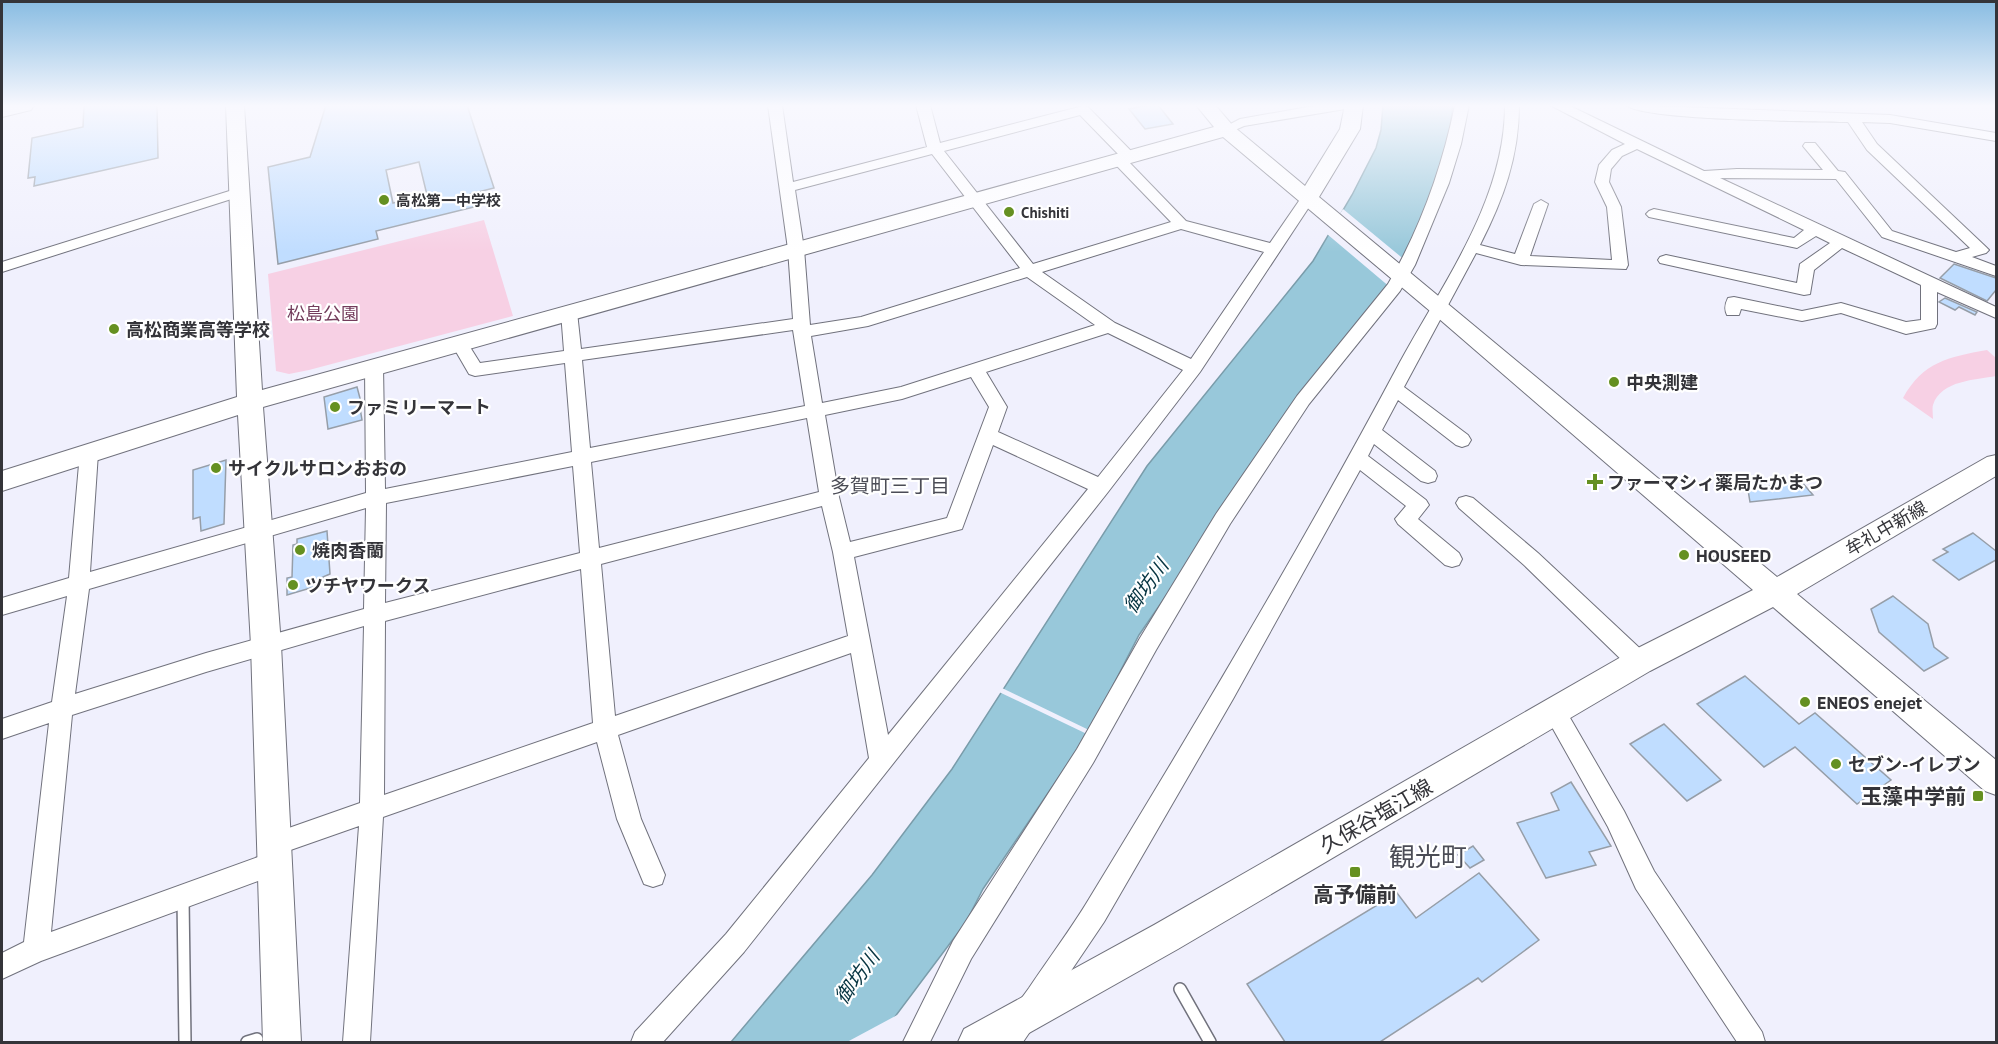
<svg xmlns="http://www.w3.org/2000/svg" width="1998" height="1044" viewBox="0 0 1998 1044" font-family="'PT Sans','Noto Sans JP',sans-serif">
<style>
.green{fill:#f7d0e4}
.water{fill:#98c8da;stroke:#7a9caa;stroke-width:1.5}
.pier{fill:#f0f0fd}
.building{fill:#c0ddff;stroke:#969ea8;stroke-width:1.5;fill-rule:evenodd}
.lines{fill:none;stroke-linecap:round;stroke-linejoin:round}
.lane-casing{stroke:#71727d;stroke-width:14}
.street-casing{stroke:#71727d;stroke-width:2}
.secondary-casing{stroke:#71727d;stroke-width:2}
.highway-casing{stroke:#71727d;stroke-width:2}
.lane{stroke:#fff;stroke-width:11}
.street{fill:#fff;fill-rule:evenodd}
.secondary{fill:#fff;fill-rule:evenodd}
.highway{fill:#fff;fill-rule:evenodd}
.poi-dot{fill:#659021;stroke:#fff;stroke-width:2}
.labels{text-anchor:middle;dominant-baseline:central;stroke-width:4.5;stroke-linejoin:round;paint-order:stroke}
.far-poi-label{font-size:15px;font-weight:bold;fill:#343439;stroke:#fff;text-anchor:start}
.park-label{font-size:18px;fill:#733d5c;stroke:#fff}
.poi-label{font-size:18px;font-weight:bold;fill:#343439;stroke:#fff;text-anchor:start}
.street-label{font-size:18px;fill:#343439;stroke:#fff}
.neighbourhood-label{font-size:20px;fill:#4b4c56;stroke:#fff}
.water-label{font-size:20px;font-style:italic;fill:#063441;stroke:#fff}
.near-poi-label{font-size:21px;font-weight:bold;fill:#343439;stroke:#fff;text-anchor:end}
.near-street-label{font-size:21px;fill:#343439;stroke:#fff}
.near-quarter-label{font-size:26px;fill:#4b4c56;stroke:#fff}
</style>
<rect width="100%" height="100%" fill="#f0f0fd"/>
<path class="green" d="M484,220L513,316L309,370L289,374L276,371L268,274Z
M1987,350L1996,358V376C1976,380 1941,380 1933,405C1932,408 1933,415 1933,419L1903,398C1923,362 1948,357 1987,350Z"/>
<path class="water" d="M1383,105H1453L1448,142L1427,209L1389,287L1202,544L1139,635L1088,734L983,889L966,922L876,1042H731L872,875L952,769L1147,466L1313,261L1352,195L1376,148L1381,130Z"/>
<path class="pier" d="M1343,209L1406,261L1391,288L1327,234Z
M1002,688L1091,731L1089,735L999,692Z
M901,1013L880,1042H847Z"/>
<path class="building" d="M84,105H157L158,158L34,186L35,177L28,178L32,138L83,127Z
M326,105H467L494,188L470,194L474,207L376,231L378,239L278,264L268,167L310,157ZM419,162L427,195L393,203L386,170Z
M1148,105H1158L1173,124L1145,129L1129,109Z
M1954,264L1996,278V290L1987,301L1940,278Z
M1945,298L1977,312L1975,315L1959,307L1955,310L1939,302Z
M357,387L361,402H359L362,420L328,429L324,397Z
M226,460L224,524L201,531L200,517L193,519V470Z
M1800,480L1813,495L1750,502L1748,490Z
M327,531L330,574L323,577L324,584L287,595V578L292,577L293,545L297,544V539Z
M1973,533L1996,551V560L1959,580L1933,560L1948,552L1943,549Z
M1893,596L1928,624L1934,647L1948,658L1924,671L1879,632L1871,609Z
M1745,676L1799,724L1815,713L1891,780L1857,804L1795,747L1764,767L1697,704Z
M1664,724L1721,780L1687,801L1630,744Z
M1571,782L1611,846L1589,852L1596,865L1546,878L1517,823L1559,810L1551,793Z
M1473,846L1484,860L1470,868L1458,855Z
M1479,873L1539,940L1482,982L1478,978L1380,1042H1285L1247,984L1397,893L1416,918Z"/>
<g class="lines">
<defs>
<path id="lane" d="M183,898L185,1042
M1180,989L1210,1042
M247,1042L257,1039"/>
<path id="street" d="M768,105H782L793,182L927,147L916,105H930L940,143L1083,106L1088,107L1134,154L1136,157L1134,160L1128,161L1186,221L1270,243L1303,195H1313L1315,198L1200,372L1108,492L744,952L663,1042H631L635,1032L726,934L869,758L851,653L618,735L641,819L665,875L662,884L653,887L644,884L617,819L597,742L383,817L370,1042H343L359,826L282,853L285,855L288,863L285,871L41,961L2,979V953L24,942L49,723L2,739V719L52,702L67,596L2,615V598L69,578L80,453L82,448L89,446L96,448L98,453L90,572L366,493L365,366L368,362H380L383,366L385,489L572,452L565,363L475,376L469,374L451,343L453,339H465L480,363L564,351L561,312L563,308H575L577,312L581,349L793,319L788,249ZM1080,115L1120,156L1114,157L1112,160L1114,163L1171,222L1033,264L944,151ZM932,154L1020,268L861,317L810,325L804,249L795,190ZM1181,229L1264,252L1191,359L1115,323L1042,272ZM1027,277L1095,325L901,387L822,403L811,336L868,326ZM793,330L805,406L590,448L582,360ZM1108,333L1183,370L1098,477L998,432L1007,407L986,372ZM971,377L989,407L947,518L850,542L839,497L825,415L902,399ZM807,418L819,492L599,548L591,462ZM993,445L1088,489L888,735L854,557L962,529ZM573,466L580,553L385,603L386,503ZM822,506L833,552L848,636L615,716L601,564ZM366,508L364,609L206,653L75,694L89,589ZM581,569L593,723L384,795L385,621ZM364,626L360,803L266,836L263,844L269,853L51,932L72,715L206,672Z
M1319,105H1351L1345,109L1244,126L1226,134L1219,130L1240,119Z
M1455,105H1469L1461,144L1449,183L1415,265L1400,291L1309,404L1230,524L1156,650L1093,763L971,959L930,1042H903L953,941L1077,749L1140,638L1216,514L1297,396L1388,284C1420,229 1442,168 1455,105Z
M1505,105H1519C1519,157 1503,200 1480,245L1515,254L1534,204L1541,200L1548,204L1530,256L1612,260L1607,207L1595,182L1599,165L1612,150L1625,144L1550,105H1568L1704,171L1737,169L1823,170L1803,146L1805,143H1815L1838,171L1845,172L1892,231L1956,252L1970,248L1867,150L1848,122C1814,121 1644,121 1626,105L1890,115L1996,133V141L1890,123L1862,122L1877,144L1986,247L1989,250L1986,253L1972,257L1996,266V276L1882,237L1836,179L1720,178L1996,307V318L1937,292V324L1935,328L1906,334L1841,313L1802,321L1741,309L1739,315H1727C1724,309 1725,304 1728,298L1734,297L1802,311L1841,303L1906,322L1921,320V285L1842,248L1814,270L1810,294L1804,295L1660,263L1658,260L1660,257L1666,255L1797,283L1800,264L1830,243L1816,236L1797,248L1649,217L1646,214L1649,211L1654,209L1794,238L1804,230L1637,149L1622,156L1611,169L1609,182L1621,207L1628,265L1626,269L1521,265L1476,253L1404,387L1468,435L1471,440L1468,445L1462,447L1456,445L1398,400L1382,430L1435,471L1437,476L1435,481L1428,483L1421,481L1374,444L1368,456L1426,500L1429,505L1418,519L1459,553L1462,559L1459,565L1452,567L1445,565L1398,524L1395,519L1406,506L1360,470L1233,699L1104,922L1023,1042H995C1001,1023 1017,1005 1029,988C1049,958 1071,929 1089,899C1197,722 1303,544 1400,362C1444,281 1505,200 1505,105Z
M239,188L246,192L244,195L2,272V262Z
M1466,496L1473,498L1538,553L1647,655L1650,662L1647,669L1639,671L1631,669L1524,565L1459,508L1456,503L1459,498Z
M1554,701L1562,704L1624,811L1654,871L1762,1032L1765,1042H1737L1636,889L1608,827L1543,711L1546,704Z"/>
<path id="secondary" d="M226,105H244L262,390L1214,127L1196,105H1215L1233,126L1305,186L1340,129L1345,105H1363L1360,129L1319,197L1777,577L1987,457L1996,455V476L1797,594L1996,760V795L1985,791L1773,607L1650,671L1178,949L1013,1042H958L964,1029L1154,925L1628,653L1753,590L1430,311L1223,137L263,407L281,645L301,1042H263L251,645L238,415L2,491V471L237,397Z"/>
<path id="highway" d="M2,105H34L31,110L2,117Z"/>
</defs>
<use href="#lane" class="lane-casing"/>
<use href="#street" class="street-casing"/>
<use href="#secondary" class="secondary-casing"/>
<use href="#highway" class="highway-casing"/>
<use href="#lane" class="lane"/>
<use href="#street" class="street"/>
<use href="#secondary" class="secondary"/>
<use href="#highway" class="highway"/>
</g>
<linearGradient id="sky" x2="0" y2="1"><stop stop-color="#88bce2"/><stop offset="0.42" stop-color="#f8f8fe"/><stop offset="1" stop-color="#f8f8fe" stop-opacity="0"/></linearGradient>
<rect width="1998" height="252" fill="url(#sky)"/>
<g class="poi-dot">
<circle cx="384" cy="200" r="6"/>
<circle cx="1009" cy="212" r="6"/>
<circle cx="114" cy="329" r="6"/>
<circle cx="1614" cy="382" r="6"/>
<circle cx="335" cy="407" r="6"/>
<circle cx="216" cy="468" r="6"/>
<path d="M1592 473h6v6h6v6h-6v6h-6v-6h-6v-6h6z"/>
<circle cx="300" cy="550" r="6"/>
<circle cx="1684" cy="555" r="6"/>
<circle cx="293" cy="585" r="6"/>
<circle cx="1805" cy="702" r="6"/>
<circle cx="1836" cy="764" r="6"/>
<rect x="1972" y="790" width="12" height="12" rx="3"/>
<rect x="1349" y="866" width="12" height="12" rx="3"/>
</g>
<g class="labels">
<g class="far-poi-label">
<text x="396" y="200">高松第一中学校</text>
<text x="1021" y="212">Chishiti</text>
</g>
<g class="park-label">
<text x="323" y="313">松島公園</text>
</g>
<g class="poi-label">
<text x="126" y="329">高松商業高等学校</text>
<text x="1626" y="382">中央測建</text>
<text x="347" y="407">ファミリーマート</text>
<text x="228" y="468">サイクルサロンおおの</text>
<text x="1607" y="482">ファーマシィ薬局たかまつ</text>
<text x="312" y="550">焼肉香蘭</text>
<text x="1696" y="555">HOUSEED</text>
<text x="305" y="585">ツチヤワークス</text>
<text x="1817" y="702">ENEOS enejet</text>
<text x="1848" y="764">セブン-イレブン</text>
</g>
<g class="street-label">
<text transform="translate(1886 528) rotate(-30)">牟礼中新線</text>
</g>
<g class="neighbourhood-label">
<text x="890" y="486">多賀町三丁目</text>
</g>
<g class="water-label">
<text transform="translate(1146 586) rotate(-54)">御坊川</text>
<text transform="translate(857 977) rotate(-54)">御坊川</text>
</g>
<g class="near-poi-label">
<text x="1966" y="796">玉藻中学前</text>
<text x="1355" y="894" text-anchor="middle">高予備前</text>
</g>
<g class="near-street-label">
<text transform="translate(1376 816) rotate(-30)">久保谷塩江線</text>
</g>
<g class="near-quarter-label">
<text x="1428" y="856">観光町</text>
</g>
</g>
<rect width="1998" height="1044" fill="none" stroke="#343439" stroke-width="6"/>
</svg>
